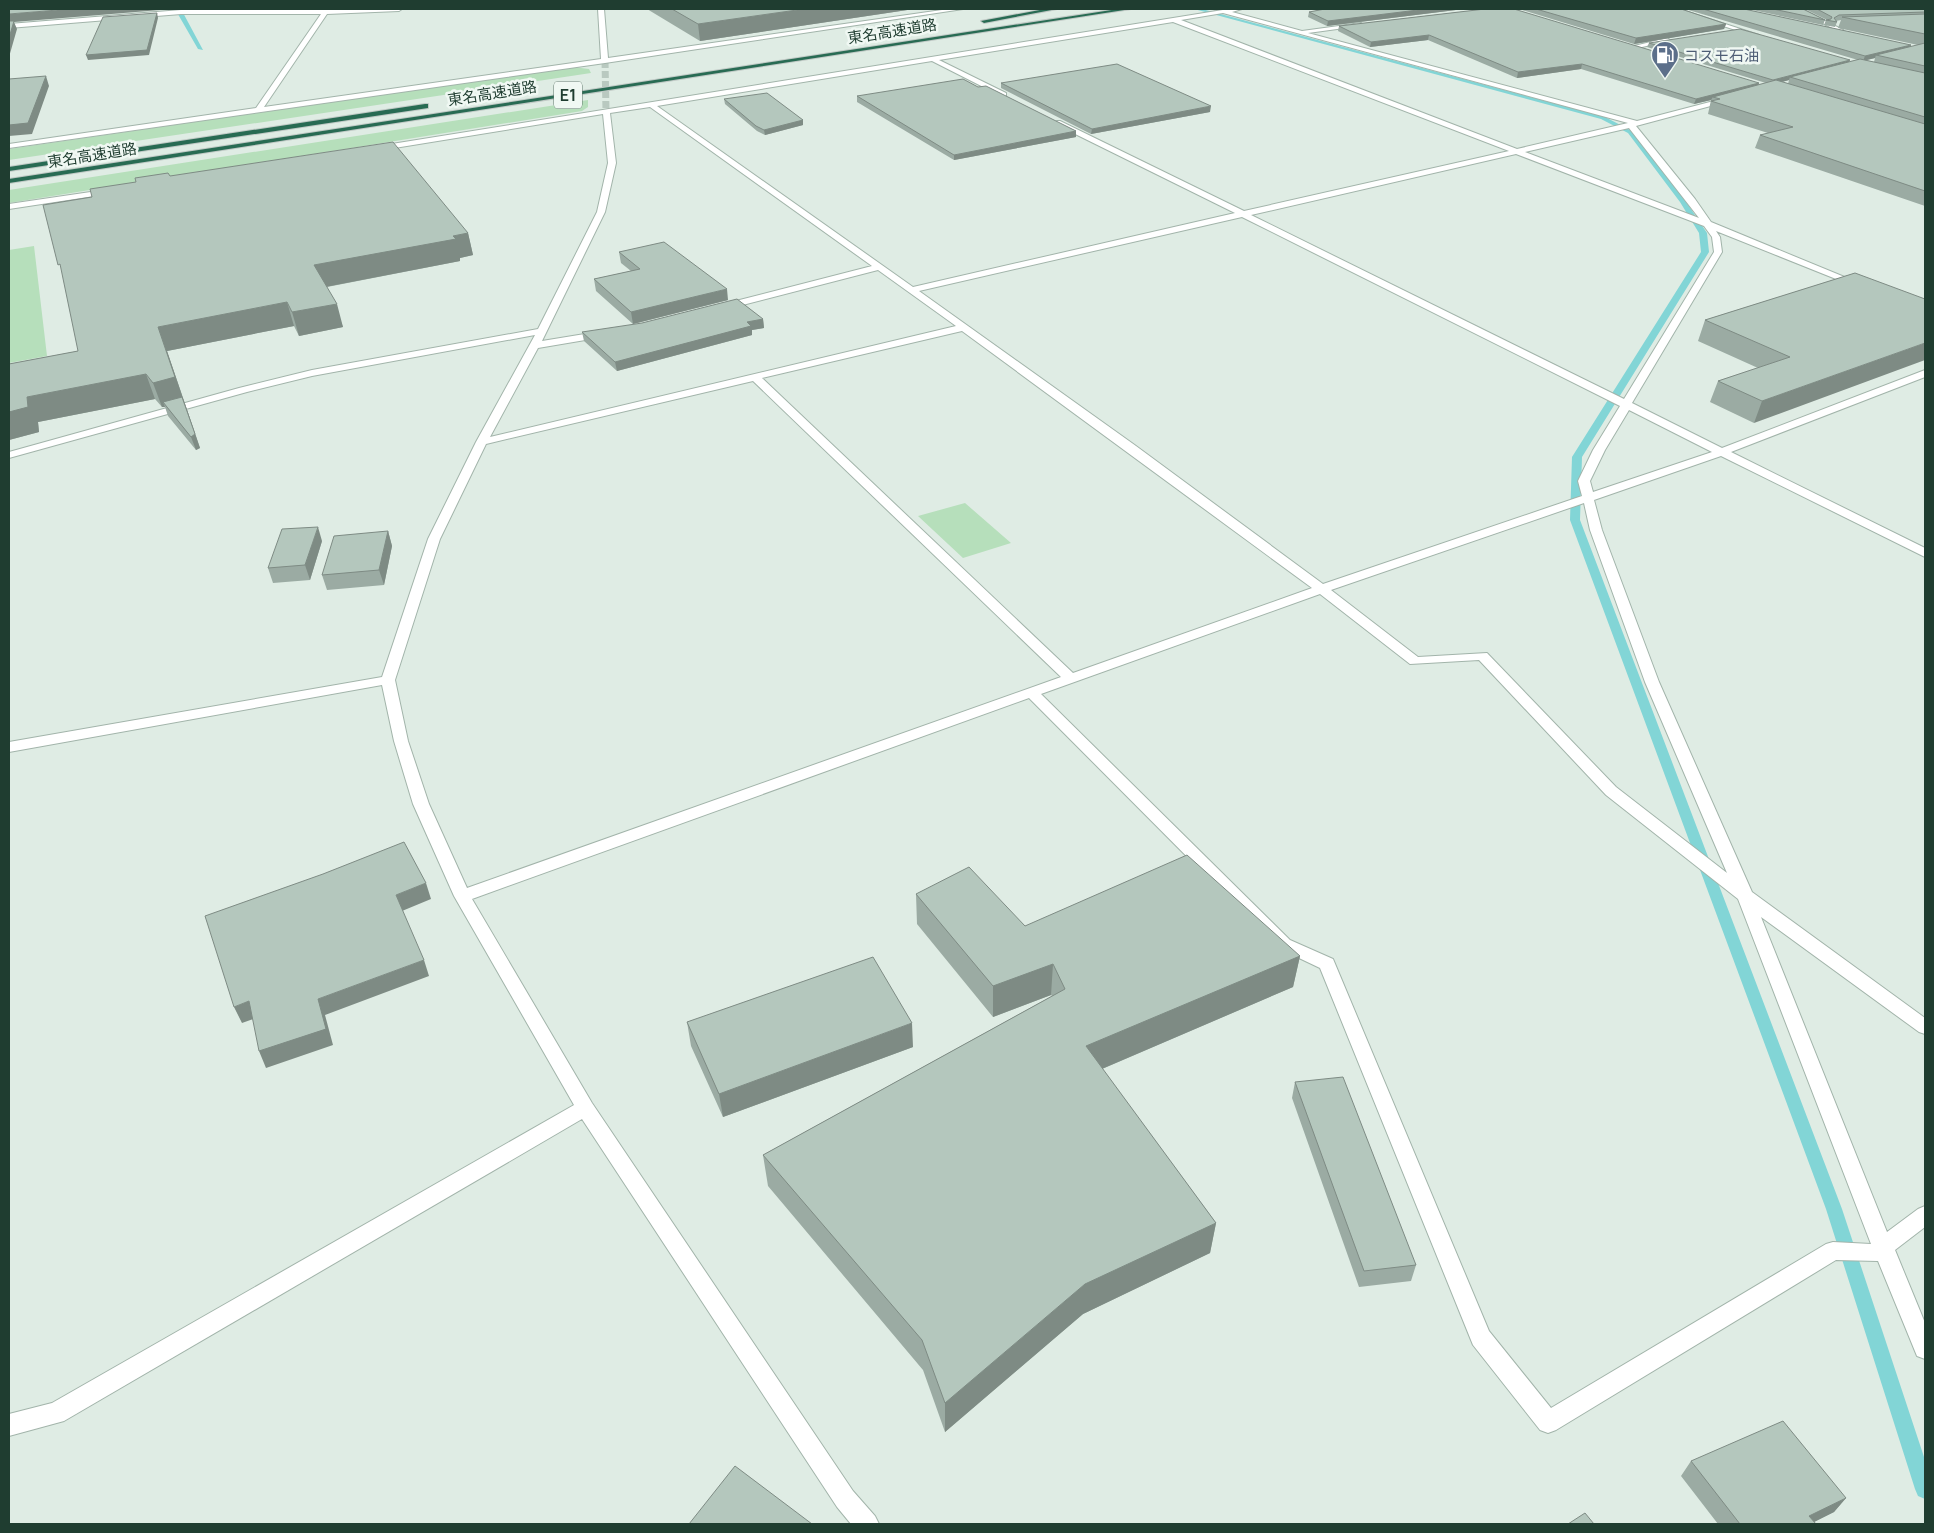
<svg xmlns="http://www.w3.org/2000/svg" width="1934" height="1533" viewBox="0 0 1934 1533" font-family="Manrope,'Noto Sans JP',sans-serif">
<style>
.green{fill:#b6dfbb}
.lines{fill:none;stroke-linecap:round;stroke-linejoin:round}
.stream{fill:#82d5d6;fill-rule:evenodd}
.minor-tunnel{stroke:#b9c9c0;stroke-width:7;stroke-dasharray:7 3;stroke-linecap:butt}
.minor-casing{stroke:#a2b4aa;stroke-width:2}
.highway-casing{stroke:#c0c9c5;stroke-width:2}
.minor{fill:#fff;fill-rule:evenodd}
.highway{fill:#286b53;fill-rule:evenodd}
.wall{fill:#9baba3;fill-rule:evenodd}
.shaded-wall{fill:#7e8b84}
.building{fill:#b4c7bd;stroke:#7e8b84}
.labels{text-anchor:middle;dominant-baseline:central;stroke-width:5;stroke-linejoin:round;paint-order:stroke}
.far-street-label{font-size:15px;fill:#1f3d30;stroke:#f0f8f3}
.far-service-label{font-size:15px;fill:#4e5e75;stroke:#f0f8f3;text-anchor:start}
.shield{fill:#f0f8f3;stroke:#5e756a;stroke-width:1}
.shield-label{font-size:16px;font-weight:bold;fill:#1f3d30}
</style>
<rect width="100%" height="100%" fill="#dfece4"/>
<path class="green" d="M573,67L589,69L591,73L9,160V149Z
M588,100V107L582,111L9,203V190Z
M34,246L47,356L9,363V250Z
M965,503L1011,543L963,558L918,516Z"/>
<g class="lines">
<path class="stream" d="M175,9H181L203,50L198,49Z
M1194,9H1202L1605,117L1632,131L1685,200L1707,233L1709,252L1582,457L1580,520L1842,1209L1925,1460V1499L1918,1496L1915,1489L1826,1209L1570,520L1572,457L1701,252L1699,233L1680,202L1628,133L1601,119Z"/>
<path class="minor-tunnel" d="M1214,9L1224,11
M605,61L606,111"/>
<defs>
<path id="minor" d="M360,9H402L399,11L327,14L264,107L601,59L598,9H604L608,58L949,9H963L605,63L9,148V144L256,108L321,14H181L9,28V24L181,10Z
M1229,9H1242L1232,12L1302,31L1361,23L1362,24L1359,26L1308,33L1637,121L1733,96V100L1636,126L1695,199L1711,222L1864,285L1859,288L1856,287L1716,231L1720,237L1722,252L1632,403L1722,448L1925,370V377L1731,452L1925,548V557L1721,456L1594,500L1602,530L1659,682L1752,892L1925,1018V1034L1919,1032L1761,917L1887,1232L1918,1209L1925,1206V1227L1895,1250L1925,1323V1359L1917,1356L1878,1261L1836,1260L1556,1430L1548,1433L1540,1430L1473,1345L1320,968L1278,948L1029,698L472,899L592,1103L853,1491L875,1516L879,1524H851L837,1507L582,1119L64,1421L9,1436V1414L52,1403L574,1105L454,896L413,804L394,741L382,685L9,752V742L382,677L428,539L476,442L535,335L312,376L247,392L9,458V452L239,388L312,370L538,329L597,212L608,163L603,114L376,151L372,149L373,147ZM1223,13L1628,123L1517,149L1181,20ZM1173,22L1509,151L1244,211L1060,121H1057V125L1235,213L913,287L657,106L932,61L1003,97H1006V93L939,60ZM650,107L872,266L720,305V309L723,310L878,270L956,326L490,437L538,348L603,337L608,334L603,331L542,341L605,212L616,163L610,113ZM1629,128L1699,218L1525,152ZM1516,154L1704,226L1712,237L1714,252L1624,399L1251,215ZM1242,217L1620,406L1593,450L1578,481L1582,496L1323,584L1136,446L919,291ZM962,331L1312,588L1073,673L762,378ZM753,381L1061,677L467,888L429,804L408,741L395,680L440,539L486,444ZM1629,410L1712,452L1593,492L1590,481L1605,450ZM1584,503L1590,530L1645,682L1727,873L1616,787L1487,653L1418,657L1331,590ZM1320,594L1410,664L1479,660L1606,795L1738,899L1871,1244L1833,1242L1826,1244L1551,1408L1489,1331L1333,959L1290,940L1041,694Z
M1671,9H1679L1759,35L1754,36Z
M1795,9H1802L1843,30L1838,31Z
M1667,38L1670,40L1669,41L1633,49L1630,47Z
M111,189H114V193L9,209V204Z"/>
<path id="highway" d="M1045,9H1057L984,23L981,21Z
M1118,9H1131L9,183V179Z
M425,104H428V108L9,171V167Z"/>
</defs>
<use href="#minor" class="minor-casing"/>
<use href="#highway" class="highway-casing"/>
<use href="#minor" class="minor"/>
<use href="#highway" class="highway"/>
</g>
<path class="wall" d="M647,9H914L700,41Z
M1325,9H1464L1327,26L1308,17L1309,12Z
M1485,9L1759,85L1766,83L1647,47L1649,43L1849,62L1858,60L1685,9H1744L1911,47L1918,45L1838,28L1841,20L1836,21L1837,22L1835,27L1824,25L1826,20H1827L1805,9H1925V206L1755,148L1760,135L1768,133L1708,114L1711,100L1694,104L1581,69L1517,78L1428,40L1370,47L1338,31L1339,26ZM1875,58L1874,62L1866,60ZM1789,80L1788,84L1782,82Z
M1519,9H1681L1726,24L1724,29L1634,44Z
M1748,9H1803L1825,20L1823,25Z
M1001,83L1210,112L1091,134L1001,88Z
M978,87L1076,131V137L954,160L857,102V96Z
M724,99L803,120V125L765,135L757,131L725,104Z
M170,176L468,233L473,255L460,258V261L327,287L343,327L299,336L294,326L167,351L200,448L196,450L168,416L165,407H162L155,399L38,422L39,432L9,440V364L78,351L92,197Z
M619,252L728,300L633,324L596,291L594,279L631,271L621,263Z
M1855,273L1754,423L1710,402L1718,381L1758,368L1698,341L1705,320Z
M763,319L764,328L752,330V335L617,371L584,341L582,332Z
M388,531L392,546L384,585L327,590L322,575Z
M322,541L310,580L273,583L268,568Z
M916,894L1025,926L1300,956L1293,987L1102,1069L1216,1223L1210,1253L1083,1314L945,1432L923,1370L768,1186L763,1155L1052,996L1051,995L993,1017L917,924Z
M687,1022L913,1047L723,1117L691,1046Z
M1295,1082L1416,1265L1411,1281L1359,1287L1292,1098Z
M1691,1461L1846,1498L1834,1512L1814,1522L1816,1524H1718L1681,1476Z"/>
<path class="shaded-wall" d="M70,9H160V10L14,22L17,29L9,57V14Z
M804,9H914L700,41L698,24Z
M1426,9H1464L1327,26L1328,21Z
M157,13L158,18L149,55L88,60L86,55Z
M1726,24L1724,29L1634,44L1636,38Z
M1429,35L1428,40L1370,47L1371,42Z
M1911,45L1910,50L1876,55L1875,58L1863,61L1865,56Z
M1850,60L1848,65L1790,77L1789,80L1771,85L1773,80Z
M1582,64L1581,69L1517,78L1518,72Z
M46,76L49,86L32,134L9,136V125Z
M1759,83L1758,88L1713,97L1711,100L1694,104L1696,99Z
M1211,106L1210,112L1091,134L1092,129Z
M803,120V125L765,135L764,130Z
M1076,131V137L954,160V155Z
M468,233L473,255L460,258V261L320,288L314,265Z
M727,289L728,300L633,324L631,312Z
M287,302L294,326L167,351L200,448L196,450L191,437L163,402L165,407H162L153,383L158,327Z
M337,304L343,327L299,336L292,312Z
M763,319L764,328L752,330V335L617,371L615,362L747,322Z
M1925,343V360L1754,423L1762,401Z
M146,374L155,399L38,422L39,432L9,440V412L27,397Z
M318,527L322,541L310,580L305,565Z
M388,531L392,546L384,585L379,570Z
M426,883L431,899L402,911L396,895Z
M1300,956L1293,987L1083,1077L1086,1046Z
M424,960L429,976L325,1015L333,1045L266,1068L259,1051L318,999Z
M1053,964L1051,995L993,1017V986Z
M249,1001L256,1018L242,1023L234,1007Z
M912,1023L913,1047L723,1117L719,1094Z
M1216,1223L1210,1253L1083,1314L945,1432V1403L1085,1284Z
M1846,1498L1834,1512L1810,1524L1809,1516Z"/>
<path class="building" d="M9,9H70L9,14Z
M672,9H804L698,24Z
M1325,9H1426L1328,21L1309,12Z
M1485,9H1514L1759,83L1696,99L1582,64L1518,72L1429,35L1371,42L1339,26Z
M1536,9H1681L1726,24L1636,38Z
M1703,9H1744L1911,45L1865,56Z
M1773,9H1803L1825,20Z
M1817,9H1925V12L1839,15L1834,18L1837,22L1826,20L1831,19L1832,17Z
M157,13L147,50L86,55L103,17Z
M1925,14V34L1842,17Z
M9,21H14L9,38Z
M1740,29L1850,60L1773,80L1649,43Z
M1925,43V66L1876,55Z
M1860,59L1925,73V117L1790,77Z
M1117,64L1211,106L1092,129L1001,83Z
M46,76L28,123L9,125V79Z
M963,79L978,87L986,86L1076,131L954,155L857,96Z
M1776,80L1925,124V191L1760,135L1793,127L1711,101L1720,99L1713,97Z
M767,93L803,120L764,130L756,126L724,99Z
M393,142L468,233L453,236L456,239L314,265L337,304L292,312L287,302L158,327L175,377L153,383L146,374L27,397L28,407L9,412V364L78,351L60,264L58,265L43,205L92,197L90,189L136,182L135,178L168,173L170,176Z
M664,242L727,289L631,312L594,279L640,269L619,252Z
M1855,273L1925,299V343L1762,401L1718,381L1790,357L1705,320Z
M737,299L763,319L747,322L751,326L615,362L582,332L642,323Z
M182,397L195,434L191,437L163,402Z
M318,527L305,565L268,568L282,529Z
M388,531L379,570L322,575L334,536Z
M404,842L426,883L396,895L424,960L318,999L326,1029L259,1051L249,1001L234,1007L205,916L323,874Z
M1187,855L1300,956L1086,1046L1216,1223L1085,1284L945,1403L922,1340L763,1155L1065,989L1053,964L993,986L916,894L969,867L1025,926Z
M873,957L912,1023L719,1094L687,1022Z
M1343,1077L1416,1265L1364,1271L1295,1082Z
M1783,1421L1846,1498L1809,1516L1816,1524H1740L1691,1461Z
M735,1466L812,1524H689Z
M1585,1513L1594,1524H1568Z"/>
<defs>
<symbol id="fuel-pin" viewBox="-11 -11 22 30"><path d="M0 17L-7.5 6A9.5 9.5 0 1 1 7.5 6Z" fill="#5c6f8a" stroke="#f0f8f3"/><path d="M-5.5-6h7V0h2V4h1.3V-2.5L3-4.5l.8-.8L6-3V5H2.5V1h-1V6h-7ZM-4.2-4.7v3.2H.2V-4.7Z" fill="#fff"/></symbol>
</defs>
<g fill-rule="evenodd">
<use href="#fuel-pin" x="1649" y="39" width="32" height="43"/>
</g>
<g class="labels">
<g class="far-street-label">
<text transform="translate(892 31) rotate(-9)">東名高速道路</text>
<text transform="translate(492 93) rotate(-9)">東名高速道路</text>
<text transform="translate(92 155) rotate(-9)">東名高速道路</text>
</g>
<g class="far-service-label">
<text x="1684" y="55">コスモ石油</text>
</g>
<rect class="shield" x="554" y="81.5" width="28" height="27" rx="4"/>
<g class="shield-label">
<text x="568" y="95">E1</text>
</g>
</g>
<rect width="1934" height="1533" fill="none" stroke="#1f3d30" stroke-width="20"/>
</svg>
